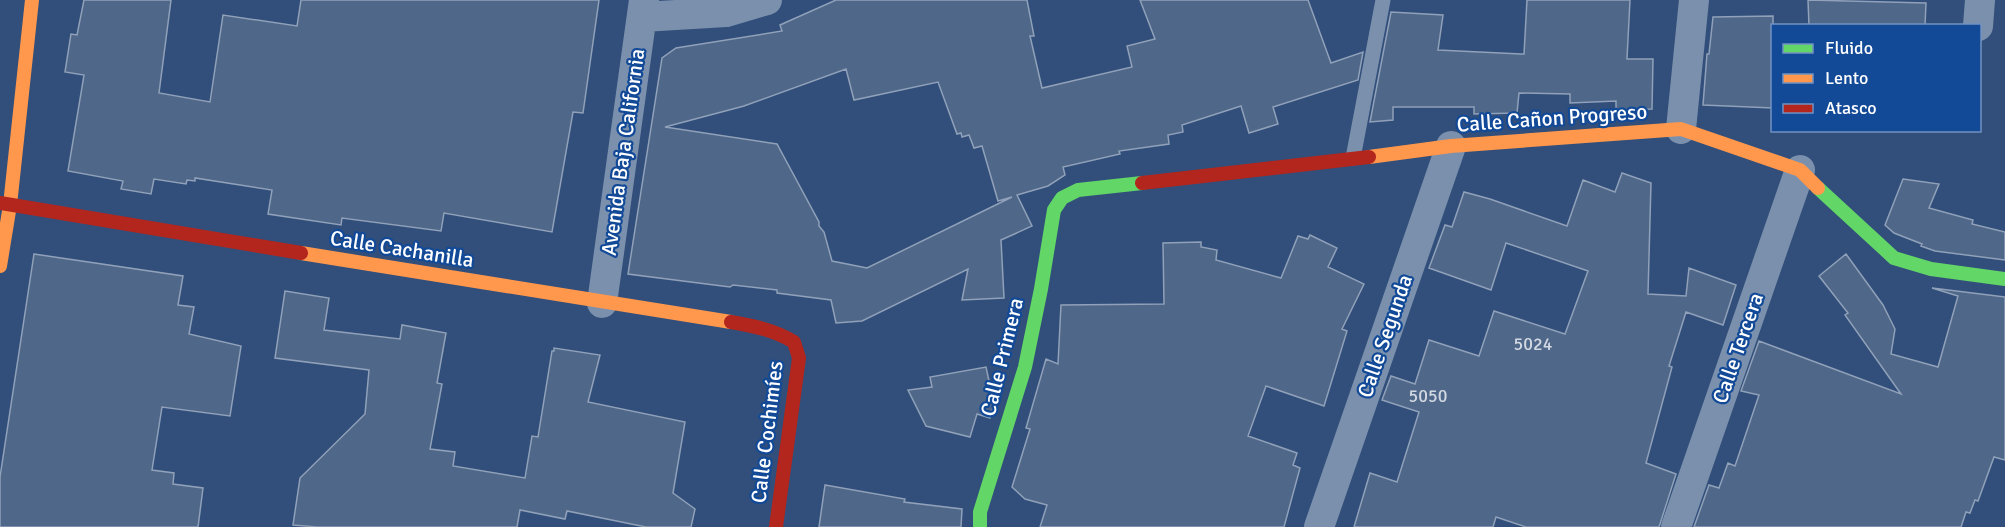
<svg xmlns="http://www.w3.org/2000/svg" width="2005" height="527" viewBox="0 0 2005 527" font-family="Signika,sans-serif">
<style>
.building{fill:#4f6789;stroke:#90a1b9;stroke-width:1.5;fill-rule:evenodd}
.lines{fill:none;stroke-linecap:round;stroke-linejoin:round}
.lane{stroke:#7b90ad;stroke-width:15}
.street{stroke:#7b90ad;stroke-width:30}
.fast{stroke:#63d668;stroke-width:14}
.slow{stroke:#ff974d;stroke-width:14}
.jam{stroke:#b3261e;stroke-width:14}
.labels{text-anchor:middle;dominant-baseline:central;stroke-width:4.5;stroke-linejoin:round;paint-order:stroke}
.number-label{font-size:18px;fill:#d3d9e2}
.street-label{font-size:21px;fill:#fff;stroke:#134a98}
</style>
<rect width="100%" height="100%" fill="#314f7a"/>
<path class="building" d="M84,0H171L159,93L210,102L223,15L297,26L301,0H599L583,113L573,112L552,232L444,213L441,231L342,218L341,225L268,214L272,190L195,178V181L187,180L186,184L154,179L151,194L121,189L123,181L68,171L84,75L65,72L71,34L77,35Z
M836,0H1027L1034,36H1030L1042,88L1132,67L1127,46L1155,39L1140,0H1308L1331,63L1363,52L1358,80L1273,107L1278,124L1249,133L1241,106L1182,125L1183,132L1168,135L1169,144L1119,151L1120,154L1063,167L1065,175L1048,186L1017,195L1032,226L1001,240L1004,298L962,300L968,269L862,321L836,323L831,300L777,293V290L733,285L730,287L628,274L662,58L676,48L782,31L780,25ZM846,69L854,100L938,82L957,134L961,133L962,137L969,135L974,148L982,146L998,201L1012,197L867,268L832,261L824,232L819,226V222L777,144L665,127L744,106Z
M1527,0H1630L1627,59H1653L1652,109L1616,110V101L1570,103V94L1519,93L1517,113L1474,114V107H1393V120L1370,122L1391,12L1443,15L1438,50L1521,54H1524Z
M1808,0L1926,3L1925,26H1809Z
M1773,16V108L1703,105L1707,54H1709L1713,17Z
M1622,173L1651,183L1648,294L1686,296L1689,268L1736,285L1723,325L1686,312L1669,366L1672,367L1646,463L1676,474L1659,527H1526L1496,517L1493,527H1354L1370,473L1397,482L1419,412L1382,400L1391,376L1415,384L1429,340L1479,356L1494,311L1565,334L1588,271L1506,243L1491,290L1429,268L1445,225L1452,227L1464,192L1490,199L1567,226L1583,180L1615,192Z
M1903,179L1939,184L1929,208L1973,220L1972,224L2005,232V260L1935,251L1921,246L1922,244L1894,233L1885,225Z
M1310,235L1337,248L1328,267L1364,284L1342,329L1347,331L1324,406L1266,386L1248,436L1297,453L1293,465L1300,468L1284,527H1040L1047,505L1025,499L1012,487L1030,429L1026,428L1046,359L1058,364L1061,305L1164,304L1163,243L1201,242V247L1217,250L1216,260L1281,278L1298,236L1308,239Z
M34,254L183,276L178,305L194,307L189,334L241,346L230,416L162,407L152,470L174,473L173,484L203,488L198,527H0V477Z
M1846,254L1883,305L1895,329L1891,354L1938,367L1958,296L1932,288L2005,297V460L1994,457L1978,501L1975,500L1970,513L1966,512L1961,527H1694L1709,485L1719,488L1728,463L1735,466L1759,395L1741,391L1759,341L1901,394L1845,315L1848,313L1819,276Z
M285,291L329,298L324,330L400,339L402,325L446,333L437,383L442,384L430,449L455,452L453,466L525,478L532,436L538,437L552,351H554V348L600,355L588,402L685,422L673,493L695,509L691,527H646L567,511L565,519L520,510L517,527H317L293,525L300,478L365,414L369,370L275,358Z
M986,367L994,404L990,418L977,414L970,437L926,426L908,390L932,387L930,377Z
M825,485L905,499L904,502L962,509L961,527H819Z"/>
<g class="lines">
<path class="lane" d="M1353,158L1383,0"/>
<path class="street" d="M642,17L726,12L767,0
M1978,26L1980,0
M1681,129L1694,0
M602,303L644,0
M1319,527L1451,146
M1676,527L1800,170"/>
<path class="fast" d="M1818,188L1894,258L1931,269L2005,279
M980,527V512L1025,367L1041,289L1054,210L1062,198L1078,190L1142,183"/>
<path class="slow" d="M1369,157L1451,146L1681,129L1800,170L1818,188
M301,253L731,322
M0,266L10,205L32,0"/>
<path class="jam" d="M1142,183L1369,157
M0,203L301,253
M731,322C754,326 774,330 794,342L799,358L776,527"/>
</g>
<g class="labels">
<g class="number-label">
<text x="1533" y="344">5024</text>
<text x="1428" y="396">5050</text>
</g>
<g class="street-label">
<text transform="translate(1552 118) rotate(-4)">Calle Cañon Progreso</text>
<text transform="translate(623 152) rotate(-82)">Avenida Baja California</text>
<text transform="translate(402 249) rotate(9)">Calle Cachanilla</text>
<text transform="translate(1385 336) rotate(-71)">Calle Segunda</text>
<text transform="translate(1738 348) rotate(-71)">Calle Tercera</text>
<text transform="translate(1002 357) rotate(-76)">Calle Primera</text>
<text transform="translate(767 432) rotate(-83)">Calle Cochimíes</text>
</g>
</g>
<rect x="1771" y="24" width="210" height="108" fill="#134a98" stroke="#7192c1" stroke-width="1.5"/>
<rect x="1783" y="44" width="30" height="9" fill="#63d668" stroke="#7192c1" stroke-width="1.5"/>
<text x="1825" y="54" font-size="18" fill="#ffffff">Fluido</text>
<rect x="1783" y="74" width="30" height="9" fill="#ff974d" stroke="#7192c1" stroke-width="1.5"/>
<text x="1825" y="84" font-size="18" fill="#ffffff">Lento</text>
<rect x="1783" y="104" width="30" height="9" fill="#b3261e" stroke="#7192c1" stroke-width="1.5"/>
<text x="1825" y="114" font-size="18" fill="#ffffff">Atasco</text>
</svg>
